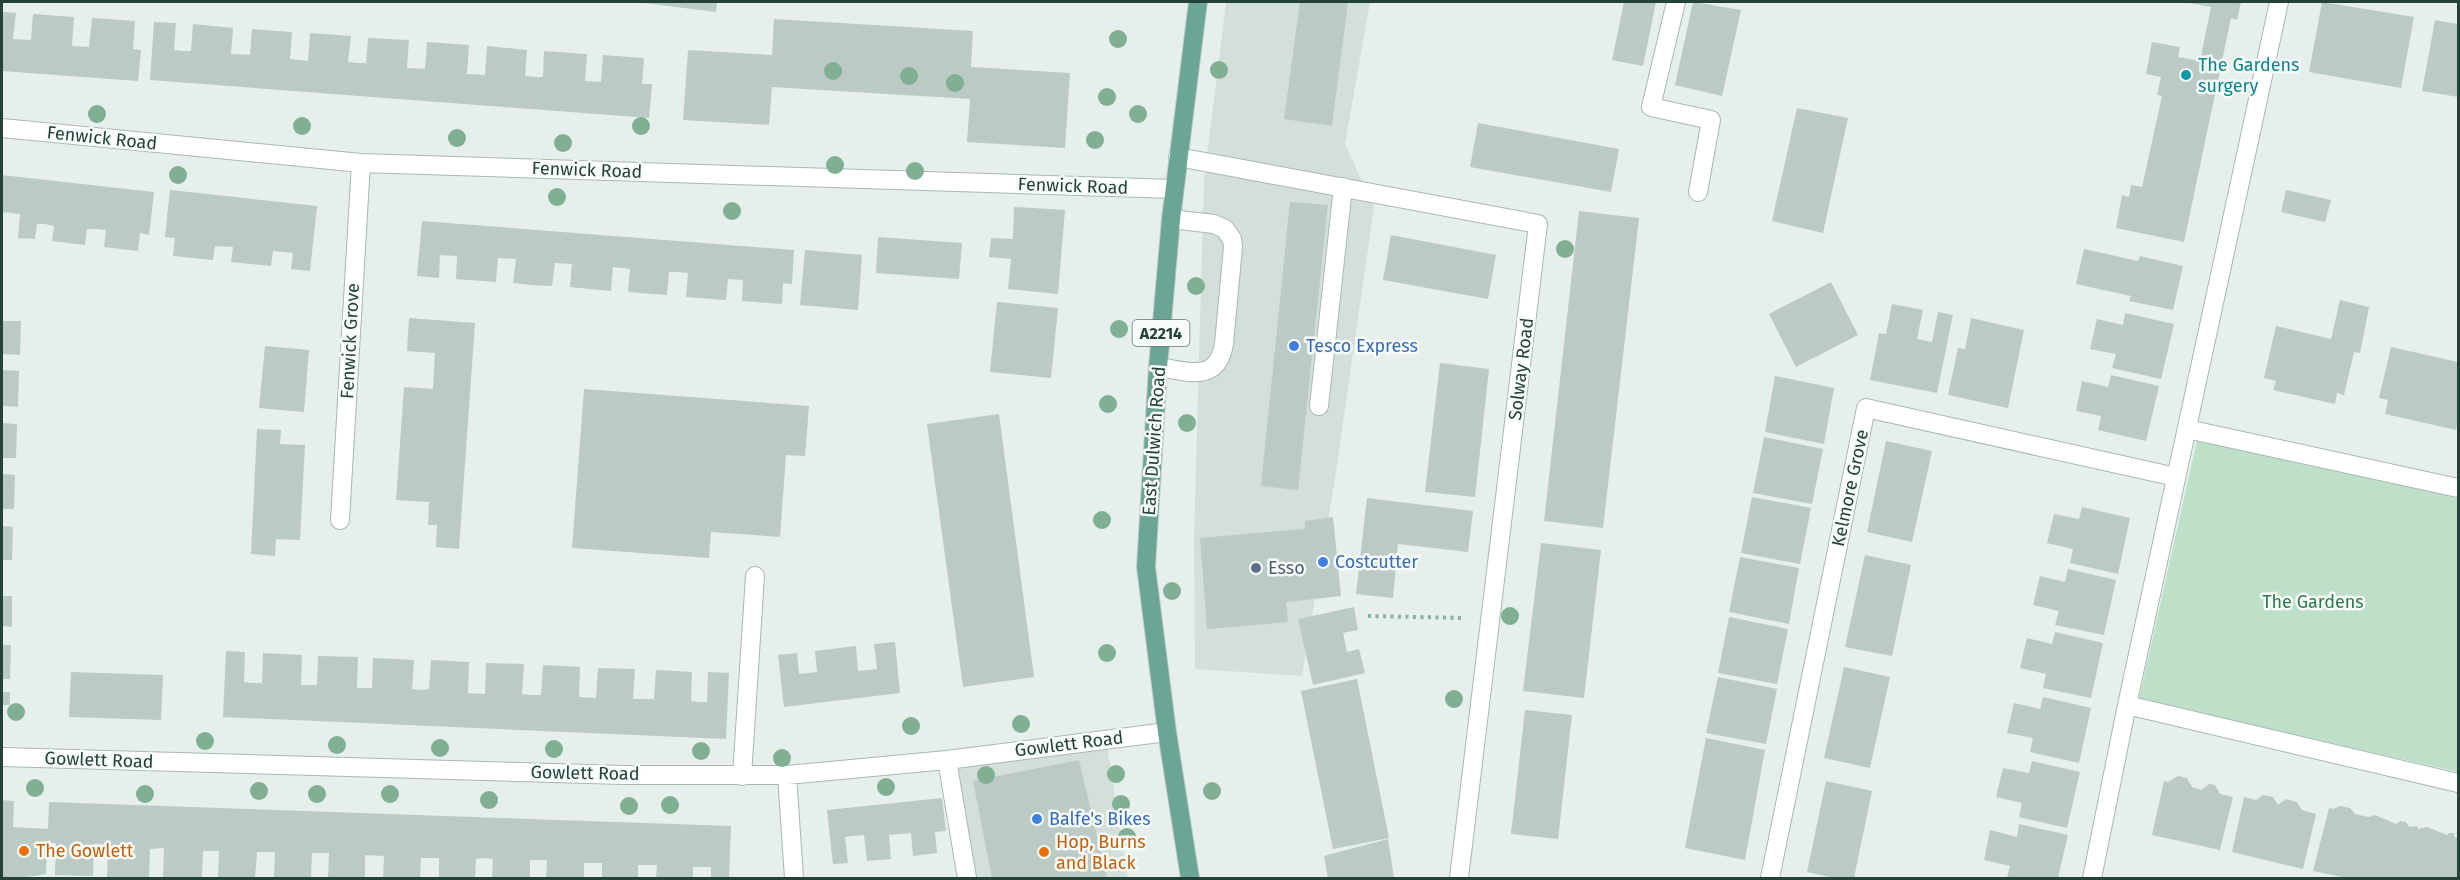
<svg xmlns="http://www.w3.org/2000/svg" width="2460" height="880" viewBox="0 0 2460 880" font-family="'Fira Sans',sans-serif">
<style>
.built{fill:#d4dfda}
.green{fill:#bfe0c8}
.building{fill:#bbcac4}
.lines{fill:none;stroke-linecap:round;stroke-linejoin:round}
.minor-casing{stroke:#a8b8b2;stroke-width:20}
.major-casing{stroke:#c2cac8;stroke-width:20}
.path{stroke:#86b3a5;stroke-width:4;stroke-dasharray:3 4.5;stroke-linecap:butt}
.minor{stroke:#fff;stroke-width:18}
.major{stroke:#6aa596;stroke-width:18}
.tree{fill:#80af93}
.culture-dot{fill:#0f9aa8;stroke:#f7fbf9;stroke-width:2}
.shop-dot{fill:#3f7fe0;stroke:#f7fbf9;stroke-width:2}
.service-dot{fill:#5c6f8a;stroke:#f7fbf9;stroke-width:2}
.food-dot{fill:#e8710a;stroke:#f7fbf9;stroke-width:2}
.labels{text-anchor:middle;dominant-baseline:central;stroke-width:5;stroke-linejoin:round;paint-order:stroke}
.shield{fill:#f7fbf9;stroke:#637a73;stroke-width:1.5}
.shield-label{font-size:16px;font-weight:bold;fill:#24423a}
.culture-label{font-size:18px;fill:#0d838f;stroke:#f7fbf9;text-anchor:start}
.street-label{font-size:18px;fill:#24423a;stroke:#f7fbf9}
.shop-label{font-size:18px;fill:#366cbe;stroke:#f7fbf9;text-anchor:start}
.service-label{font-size:18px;fill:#4e5e75;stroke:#f7fbf9;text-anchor:start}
.park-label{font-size:18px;fill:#2d7a4b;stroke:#f7fbf9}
.food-label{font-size:18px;fill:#c56008;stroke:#f7fbf9;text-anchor:start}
</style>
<rect width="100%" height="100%" fill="#e6efeb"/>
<path class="built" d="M1226,2H1370L1345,144L1374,207L1335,479L1302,676L1195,669L1194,537L1204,180Z
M1107,745L1128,878H972L955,767Z"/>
<path class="green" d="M2197,440L2458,498V772L2139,699Z"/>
<path class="building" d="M636,2H717L716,12Z
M1300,2H1348L1332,126L1284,119Z
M1624,2H1656L1643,66L1612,60Z
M1693,2L1741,10L1722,96L1675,85Z
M2322,2L2414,17L2401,88L2309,72Z
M2189,3L2241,2L2237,20L2231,18L2184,242L2116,228L2122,195L2129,197L2131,185L2142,187L2162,96L2157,95L2161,77L2146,74L2152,42L2180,47L2178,57L2200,61L2211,7Z
M2,12L16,13L13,39L31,40L33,14L74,17L72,46L89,47L92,18L135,21L133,49L141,50L138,81L2,71Z
M774,19L973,31L971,67L1070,73L1065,148L967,142L970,99L772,87L769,125L683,120L688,50L772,55Z
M2435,20L2458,24V97L2422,91Z
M154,22L176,23L174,50L182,51H191L193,24L233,28L231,54L250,55L252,29L292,32L290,59L308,61L310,33L351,36L348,62L358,63H366L368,38L409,40L407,68L425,69L427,42L469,45L467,74L485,75L487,46L527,50L525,76L534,77H543L544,51L587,54L585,81L601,82L603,55L644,58L642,84H652L649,118L150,80Z
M1797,108L1848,118L1823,233L1772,221Z
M1478,123L1619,149L1611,192L1470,167Z
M2,175L154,192L149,235L140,233L138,251L104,247L106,230L97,229H87L85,245L52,241L54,226L45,224H37L35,239L18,238L20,214L2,212Z
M170,190L317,206L310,271L291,269L293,253L273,251L271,266L231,262L233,247L215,246L213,260L173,256L175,238L165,237Z
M2286,190L2331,200L2325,222L2281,212Z
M1290,202L1328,205L1298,490L1261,486Z
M1014,207L1065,210L1058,294L1008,289L1011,259L989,257L991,238L1013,239Z
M1579,211L1639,218L1603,528L1544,521Z
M422,221L794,250L792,284L783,283L782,304L742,301L743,280L728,279L726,300L686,297L688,273L677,272H669L667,295L628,292L630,269L613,267L611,291L590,289L570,287L572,264L555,263L552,286L532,285L513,283L516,259L498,258L496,282L456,279L457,256L440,255L439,278L417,276Z
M1391,235L1496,255L1488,299L1383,280Z
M878,237L962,243L959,279L876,273Z
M2084,249L2138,261L2140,256L2183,266L2173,310L2129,301L2131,296L2076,284Z
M805,250L862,255L858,310L800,305Z
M1831,282L1858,335L1796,367L1769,314Z
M2340,300L2369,307L2360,353L2354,352L2344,395L2337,393L2335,404L2273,390L2276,381L2264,378L2276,326L2331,339Z
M997,302L1058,308L1051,378L990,372Z
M1892,304L1923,310L1917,339L1932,342L1938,312L1953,315L1937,393L1870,380L1879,333L1886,334Z
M2125,313L2174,324L2161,379L2112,368L2116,354L2090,349L2097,319L2123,325Z
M409,318L475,323L459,549L436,547L437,525H428L429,502L396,500L404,387L433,389L435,353L407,351Z
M1971,318L2024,330L2008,408L1948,395L1958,348L1965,349Z
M2,321H21L20,355L2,354Z
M265,346L309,350L304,412L259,408Z
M2391,347L2458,362V418L2456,430L2385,414L2388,400L2379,398Z
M1440,363L1489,369L1475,497L1425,492Z
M2,370L19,371L18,407L2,406Z
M2111,375L2159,386L2146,441L2098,430L2101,416L2076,411L2082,381L2108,387Z
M1775,376L1834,388L1824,444L1765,432Z
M584,389L809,406L805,456L786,455L780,537L711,532L709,558L572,548Z
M999,414L1034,677L963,687L927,424Z
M2,423L17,424L16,458H2Z
M257,429L281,430L280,444L305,445L300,540L276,539L275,556L251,554Z
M1764,437L1823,449L1812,504L1753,493Z
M1886,441L1932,451L1912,542L1867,532Z
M2,474L15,475L14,509H2Z
M1752,497L1811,508L1800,564L1741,553Z
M1367,498L1473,511L1468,552L1398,544L1393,598L1356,594Z
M2082,507L2130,518L2118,574L2070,563L2073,549L2047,543L2054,514L2079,519Z
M1333,517L1341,596L1286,602L1288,622L1207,629L1200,538L1305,529V521Z
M2,526L13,527L12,560H2Z
M1541,543L1601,550L1584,698L1523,691Z
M1865,555L1911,565L1892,656L1845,647Z
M1740,557L1799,568L1789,624L1729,612Z
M2068,569L2116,580L2104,635L2055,625L2059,611L2033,605L2040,576L2065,582Z
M2,596H12V627L2,626Z
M1354,607L1358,630L1343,633L1347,652L1359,649L1365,673L1313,685L1298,619Z
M1729,617L1788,629L1777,684L1718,673Z
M2055,632L2103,643L2091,698L2043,688L2046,674L2020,668L2027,638L2052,644Z
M895,642L900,693L784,707L778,655L797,653L799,674L817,672L815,651L856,646L858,671L877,669L874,644Z
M2,645H11L10,679H2Z
M226,651L245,652L244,682L252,683H262L263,653L302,655L301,685H317L318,656L358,657L357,688H372L373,658L414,660L412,689L421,690L429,689L431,660L469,662L468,693L485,694L486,663L524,664L522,694L532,695H541L543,665L580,667L579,697L596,698L598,668L635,669L633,699H654L656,670L692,672L691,701L700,702H707L708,672L729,673L726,739L223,717Z
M1844,667L1890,677L1870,768L1824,758Z
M71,672L163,675L161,720L69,717Z
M1718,677L1777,689L1766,744L1706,733Z
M1357,679L1389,838L1333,849L1301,691Z
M2,692H10V705H2Z
M2043,697L2091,708L2079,763L2030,752L2033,738L2007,733L2014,703L2040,709Z
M1525,710L1572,715L1558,839L1511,834Z
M1706,738L1765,750L1745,860L1685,848Z
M1079,760L1107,878H992L973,781Z
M2032,761L2080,772L2067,828L2019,817L2022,803L1996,797L2003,768L2029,773Z
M2178,776L2187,778L2192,787L2201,790L2209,784L2215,785L2220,794L2233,797L2220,850L2152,835L2164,781L2168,782Z
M1826,781L1872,791L1854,878H1835L1807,872Z
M2263,795L2273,797L2278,805L2286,799L2297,802L2302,810L2316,814L2303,869L2232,852L2244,797L2256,800Z
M942,798L946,831L935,832L937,853L913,856L911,833L889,835L891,859L867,861L864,835L853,836L845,837L848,863L833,864L827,810Z
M2,800L14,801L13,827L48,829L49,802L731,826L729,878H711V867H693V878H656L657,865H638V878H602V863H584V878H546L547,860H530V878H492L493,859L484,858L476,859L475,878H439V858H421L420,878H383L384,856L365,855V878H328L329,853H312L311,878H274L275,852H257L255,878H218L219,851H203L202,878H163L164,848L150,849L149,878L107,877L108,845L94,844L93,876L55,875L56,843H47L46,874L19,878H2Z
M2340,806L2350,808L2355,814L2369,817L2375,815L2396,824L2400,821L2406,822L2409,827L2417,826L2418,829L2427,827L2447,835L2449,833H2454V837L2458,838V878H2347L2313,871L2329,808L2333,809Z
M2019,824L2068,835L2058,878H2007L2010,866L1984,860L1990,830L2017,837Z
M1388,839L1394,878H1328L1324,856Z"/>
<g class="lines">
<defs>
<path id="minor" d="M1676,2L1651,107L1711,120L1698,192
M2,128L361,163L1174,189
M1178,157L1538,224L1459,878
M1158,367C1188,371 1217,384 1224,344L1233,247L1232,239L1225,229L1214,224L1171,219
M1319,406L1343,187
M2187,429L2458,488
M340,520L361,163
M2127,705L2458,783
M2,757L624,775H787L947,760L1167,732
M947,760L967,878
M787,775L794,878
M742,776L755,576
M1770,878L1866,408L2176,477
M2092,878L2127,705L2279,2"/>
<path id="major" d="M1190,878L1167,732L1146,567L1158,367L1171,219L1198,2"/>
</defs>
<use href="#minor" class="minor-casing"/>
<use href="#major" class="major-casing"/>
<path class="path" d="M1368,616L1463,618"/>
<use href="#minor" class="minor"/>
<use href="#major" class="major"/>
</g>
<g class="tree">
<circle cx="1118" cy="39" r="9"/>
<circle cx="1219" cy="70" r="9"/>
<circle cx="833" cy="71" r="9"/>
<circle cx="909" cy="76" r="9"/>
<circle cx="955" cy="83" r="9"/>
<circle cx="1107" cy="97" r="9"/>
<circle cx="97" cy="114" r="9"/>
<circle cx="1138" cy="114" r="9"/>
<circle cx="302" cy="126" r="9"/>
<circle cx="641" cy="126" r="9"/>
<circle cx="457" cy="138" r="9"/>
<circle cx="1095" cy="140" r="9"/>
<circle cx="563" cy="143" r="9"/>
<circle cx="835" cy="165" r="9"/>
<circle cx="915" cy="171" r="9"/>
<circle cx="178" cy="175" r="9"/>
<circle cx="557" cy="197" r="9"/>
<circle cx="732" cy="211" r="9"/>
<circle cx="1565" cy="249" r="9"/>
<circle cx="1196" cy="286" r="9"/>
<circle cx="1119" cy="329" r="9"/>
<circle cx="1108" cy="404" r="9"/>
<circle cx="1187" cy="423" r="9"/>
<circle cx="1102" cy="520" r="9"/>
<circle cx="1172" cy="591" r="9"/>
<circle cx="1510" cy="616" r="9"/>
<circle cx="1107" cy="653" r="9"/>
<circle cx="1454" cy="699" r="9"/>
<circle cx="16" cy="712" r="9"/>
<circle cx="1021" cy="724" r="9"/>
<circle cx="911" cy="726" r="9"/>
<circle cx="205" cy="741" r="9"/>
<circle cx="337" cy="745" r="9"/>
<circle cx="440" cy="748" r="9"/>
<circle cx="554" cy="749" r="9"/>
<circle cx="701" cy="751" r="9"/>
<circle cx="782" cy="758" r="9"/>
<circle cx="1116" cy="774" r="9"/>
<circle cx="986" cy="775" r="9"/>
<circle cx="886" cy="787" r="9"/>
<circle cx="35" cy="788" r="9"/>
<circle cx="259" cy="791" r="9"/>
<circle cx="1212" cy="791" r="9"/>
<circle cx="145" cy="794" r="9"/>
<circle cx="317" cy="794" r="9"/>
<circle cx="390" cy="794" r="9"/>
<circle cx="489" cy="800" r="9"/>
<circle cx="1121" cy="804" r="9"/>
<circle cx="670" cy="805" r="9"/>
<circle cx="629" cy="806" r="9"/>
<circle cx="1127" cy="837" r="9"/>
</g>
<circle class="culture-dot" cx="2186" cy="75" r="6"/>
<g class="shop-dot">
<circle cx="1294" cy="346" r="6"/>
<circle cx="1323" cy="562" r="6"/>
<circle cx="1037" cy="819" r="6"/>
</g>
<circle class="service-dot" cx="1256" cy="568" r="6"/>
<g class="food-dot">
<circle cx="24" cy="851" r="6"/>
<circle cx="1044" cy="852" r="6"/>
</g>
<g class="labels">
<rect class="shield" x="1132.5" y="320" width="57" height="26" rx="4.5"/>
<g class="shield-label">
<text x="1161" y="333">A2214</text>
</g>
<g class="culture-label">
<text x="2198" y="65">The Gardens<tspan x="2198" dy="21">surgery</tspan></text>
</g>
<g class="street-label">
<text transform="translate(102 138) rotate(6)">Fenwick Road</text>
<text transform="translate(587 170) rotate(2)">Fenwick Road</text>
<text transform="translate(1073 186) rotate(2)">Fenwick Road</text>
<text transform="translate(350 341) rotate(-87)">Fenwick Grove</text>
<text transform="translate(1521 369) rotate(-83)">Solway Road</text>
<text transform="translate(1154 441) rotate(-86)">East Dulwich Road</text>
<text transform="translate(1850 488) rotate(-78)">Kelmore Grove</text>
<text transform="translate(1069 744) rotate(-7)">Gowlett Road</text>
<text transform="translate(99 760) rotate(2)">Gowlett Road</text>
<text transform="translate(585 773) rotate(1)">Gowlett Road</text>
</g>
<g class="shop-label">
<text x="1306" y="346">Tesco Express</text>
<text x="1335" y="562">Costcutter</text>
<text x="1049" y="819">Balfe's Bikes</text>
</g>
<g class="service-label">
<text x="1268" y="568">Esso</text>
</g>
<g class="park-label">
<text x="2313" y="602">The Gardens</text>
</g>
<g class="food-label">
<text x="1056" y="842">Hop, Burns<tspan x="1056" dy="21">and Black</tspan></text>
<text x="36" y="851">The Gowlett</text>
</g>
</g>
<rect width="2460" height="880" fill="none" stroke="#24423a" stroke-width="6"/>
</svg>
